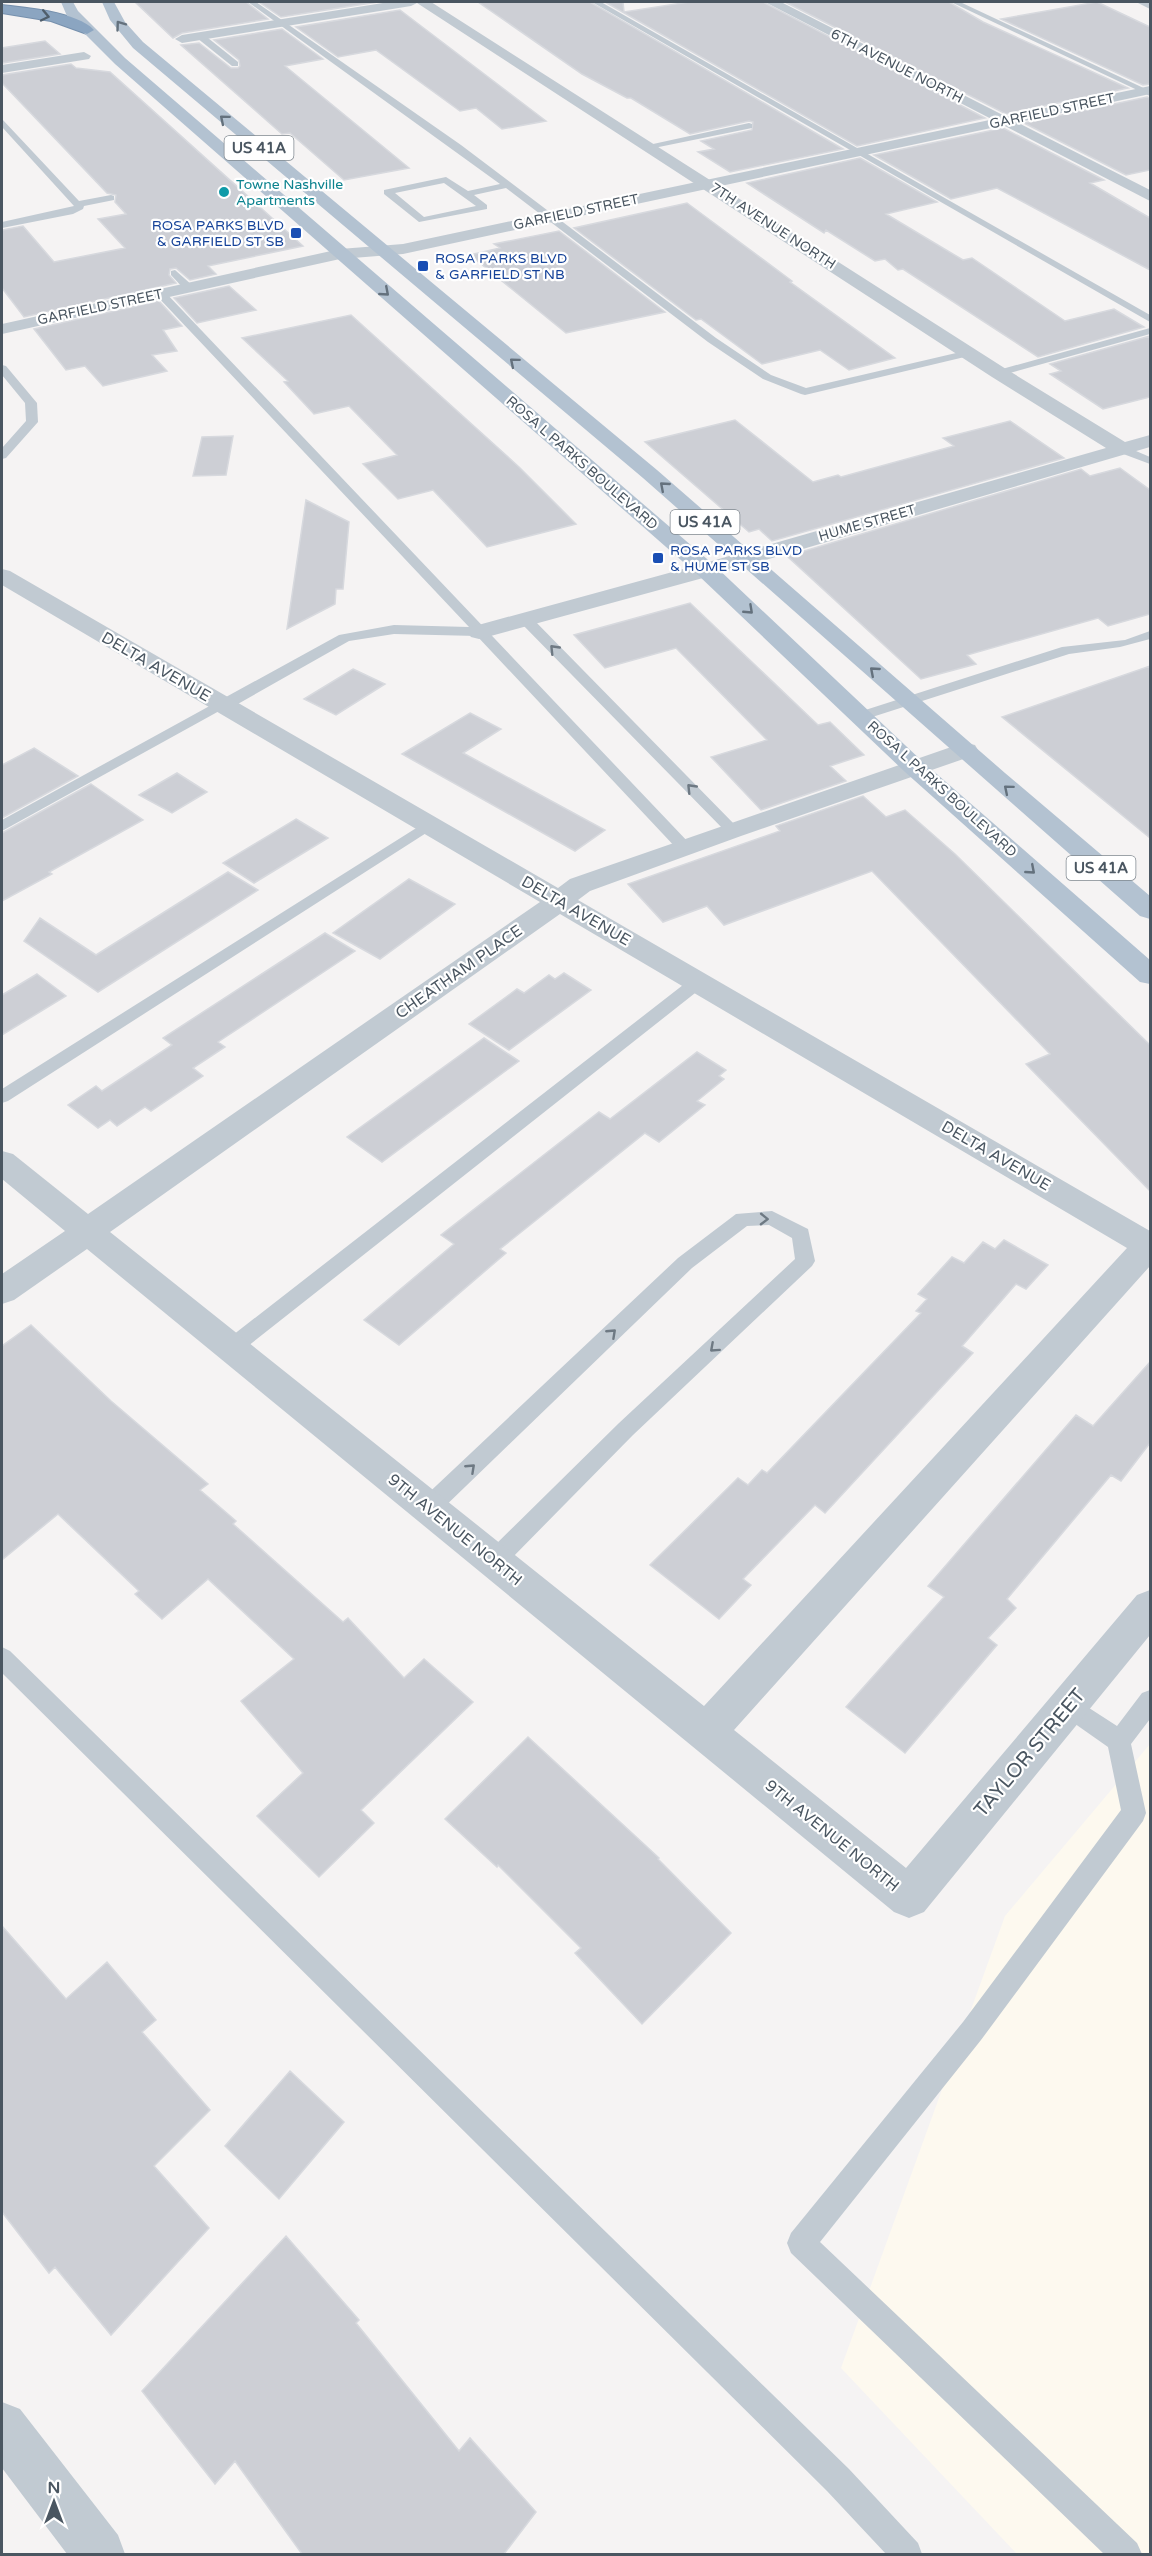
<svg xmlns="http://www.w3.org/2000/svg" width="1152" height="2556" viewBox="0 0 1152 2556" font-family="'Varela Round',sans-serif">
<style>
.commercial{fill:#fdf9ef}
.building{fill:#cdcfd5;stroke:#d7d9de;stroke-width:1.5}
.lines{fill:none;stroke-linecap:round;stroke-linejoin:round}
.motorway-casing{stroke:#7690ad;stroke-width:2}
.service{fill:#c1cad2;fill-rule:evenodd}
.minor{fill:#c1cad2;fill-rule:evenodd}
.tertiary{fill:#c1cad2;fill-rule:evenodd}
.primary{fill:#b3c2d1;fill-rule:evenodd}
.motorway{fill:#8ba5c1;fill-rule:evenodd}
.oneway{stroke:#505e6b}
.oneway2{stroke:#64717d}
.oneway3{stroke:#6e7983}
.culture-dot{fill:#0f9aa8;stroke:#fff;stroke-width:2}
.transit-dot{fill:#1a4fb4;stroke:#fff;stroke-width:2}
.labels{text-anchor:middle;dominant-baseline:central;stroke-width:4.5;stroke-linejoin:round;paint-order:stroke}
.far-street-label{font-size:14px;fill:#4a5661;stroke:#fff}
.far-culture-label{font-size:14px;fill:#0d838f;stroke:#fff;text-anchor:start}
.far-transit-label{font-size:14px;fill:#164399;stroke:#fff;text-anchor:start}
.shield{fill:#fff;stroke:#808990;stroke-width:1.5}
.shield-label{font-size:15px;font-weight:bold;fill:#4a5661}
.street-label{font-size:16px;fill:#4a5661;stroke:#fff}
.near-street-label{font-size:20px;fill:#4a5661;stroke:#fff}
</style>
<rect width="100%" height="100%" fill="#f5f3f3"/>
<path class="commercial" d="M1150,1744V2554H1017L841,2368L1005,1916Z"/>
<path class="building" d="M135,2H246L268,19L182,33L173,38Z
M259,2H378L281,17Z
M478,2H590L843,149L730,172L698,152L714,149L701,141L752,130L753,122L749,121L690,134L631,98H627L582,74Z
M605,2H623L624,12L689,2H763L985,118L857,146Z
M785,2H949L983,22L1128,88L1006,114Z
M1097,2L1150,27V84L1143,85L1001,19Z
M400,10L546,121L502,129L476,108L460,111L376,50L338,57L296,27Z
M282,29L323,59L285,66L409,168L344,180L290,133L282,134L181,45L199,43L231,68H238L240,66L239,60L214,40Z
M45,41L60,54L2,63V48Z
M71,64L76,68L110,72L303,246L208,266L216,274L190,280L176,268L170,269L169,275L176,283L24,317L2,288V230L23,226L54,262L125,248L98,219L126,214L115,202L116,195L107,193L2,83V75Z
M1147,97L1150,98V170L1126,175L1024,123Z
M1003,128L1104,180L1090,183L1150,218V270L997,188L951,199L874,155Z
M860,158L937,202L886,214L963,260L972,258L1065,321L1114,309L1144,327L1038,357L903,269L898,270L885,259L875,261L826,230L824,233L747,183Z
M687,203L792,281L790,282L895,358L849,370L820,350L762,364L701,319L696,320L574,228Z
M559,231L665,312L566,333L470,255L500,248L494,244Z
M229,286L256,310L197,323L174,298Z
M159,301L182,326L163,330L177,351L152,355L167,371L103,386L85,366L66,370L34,329Z
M351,315L519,467L576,524L487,547L433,490L398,499L363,464L397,455L349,406L314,414L284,382L288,381L242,338Z
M1150,336V397L1103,409L1050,374L1061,371L1050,364Z
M735,420L813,482L838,475L841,477L954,446L943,438L1010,421L1064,458L772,541L759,529L749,532L645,442Z
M233,436L226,475L193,476L202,437Z
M1120,468L1150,490V614L1108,626L1098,618L967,655L976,664L921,679L787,556L1081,469L1090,476Z
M306,500L349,522L343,589H336L335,604L287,629Z
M690,603L818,725L830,722L864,755L830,766L846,781L761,810L711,757L767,740L676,648L605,668L574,635Z
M1150,666V838L1002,717Z
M353,669L385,684L336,715L304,699Z
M470,713L501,729L463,753L605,830L575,851L402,754Z
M34,748L78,776L2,818V765Z
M177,773L207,792L172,813L139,795Z
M91,784L143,820L49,872L52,874L2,901V833Z
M863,796L886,817L905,810L955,854L1150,1045V1191L1026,1064L1050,1054L872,871L724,925L707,906L663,922L628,884L780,831L776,826Z
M296,819L328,838L254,883L223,863Z
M228,872L258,890L98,992L24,941L40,918L96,955Z
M409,879L455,904L380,959L333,933Z
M325,933L355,951L218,1042L225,1047L193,1068L203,1076L151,1111L145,1107L117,1126L110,1120L98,1128L68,1105L96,1086L102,1091L172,1045L163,1038Z
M564,973L591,990L509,1050L469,1024L517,989L524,993L549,975L555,979Z
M37,974L66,996L2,1035V995Z
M484,1038L519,1061L382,1162L347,1137Z
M697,1052L726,1070L719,1076L724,1079L697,1101L705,1105L659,1142L645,1133L500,1249L506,1253L399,1345L364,1320L454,1244L441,1235L599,1112L610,1119Z
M1004,1240L1048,1265L1026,1289L1016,1284L962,1346L973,1353L825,1513L815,1505L743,1579L751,1585L719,1619L650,1565L738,1478L748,1485L762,1470L767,1473L921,1313L916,1311L927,1299L918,1294L952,1257L964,1263L983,1242L995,1249Z
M31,1325L111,1401L208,1484L200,1490L236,1521L233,1524L343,1622L348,1618L404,1678L424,1659L473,1702L361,1810L374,1823L319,1877L257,1816L303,1773L241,1701L294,1659L208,1579L162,1619L135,1594L139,1591L58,1514L2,1560V1346Z
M1150,1362V1443L1121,1481L1111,1475L1007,1599L1016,1608L988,1638L997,1645L905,1753L846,1707L944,1597L928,1586L1076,1415L1093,1426Z
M528,1737L659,1858L658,1859L731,1933L642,2024L575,1953L581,1948L498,1865L497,1867L445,1819Z
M2,1926L66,1999L107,1962L156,2020L142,2032L210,2110L154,2166L209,2228L111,2335L55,2267L49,2273L2,2212Z
M290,2071L344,2122L279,2199L225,2146Z
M286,2236L359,2320L356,2323L459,2451L470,2438L536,2512L504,2554H302L235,2461L215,2484L142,2391Z"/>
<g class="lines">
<defs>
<path id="motorway" d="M2,5C26,8 78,12 94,30L87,34L51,21L2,13Z"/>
</defs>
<use href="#motorway" class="motorway-casing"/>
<path class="service" d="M248,2H256L461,145L716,338L771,375L806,388L969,350L975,353L973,355L805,395L801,394L763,379L708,342L506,188L474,195L487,205V209L419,222L384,194V190L446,177L468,191L500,184ZM444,183L476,206L424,217L395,193Z
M592,2H601L1150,315V322Z
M951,2H960L1150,91V96Z
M197,34H203L238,62V66H232L197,38Z
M2,119L79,201L111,195L114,196V200L84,206L83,209L73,214L2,228V222L74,206L2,127Z
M749,123L752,124V128L649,149L644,146Z
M175,270L193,286V290H185L171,275V271Z
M161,291L165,292L690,844L692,847L690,850H678L477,636L394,634L349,641L229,709L221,710L2,831V820L339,635L394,625L469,627L157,296L156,294Z
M1150,328V334L999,376L993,373L995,371Z
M2,365L6,366L37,403L38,422L6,458L2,459V448L26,421L25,403L2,375Z
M1122,445L1150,457V464L1118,452L1116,449Z
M525,615L530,616L737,827L740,830L737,833H727L520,622L518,619L520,616Z
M1150,631V639L1120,647L1069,654L866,719H856L854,716L856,713L1062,647L1125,640Z
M429,820L434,822L437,825L434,828L8,1101L2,1103V1089Z
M698,976L704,978L706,982L704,986L238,1354L231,1356L224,1354L221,1348L224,1342L692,978Z
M772,1211L808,1229L815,1261L812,1266L633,1435L502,1568L494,1571L486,1568L483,1561L486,1554L619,1423L795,1259L792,1238L769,1225L747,1226L692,1268L436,1515L428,1517L420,1515L417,1508L420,1501L678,1258L736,1214Z
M2,1647L10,1651L849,2469L918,2543L922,2554H886L827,2491L2,1673Z
M1150,1690V1719L1131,1744L1146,1813L1143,1821L981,2040L820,2242L1137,2543L1142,2554H1104L791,2253L787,2243L791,2233L963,2022L1121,1810L1108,1747L1061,1714L1057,1706L1061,1698L1069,1695L1117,1726L1142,1693Z"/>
<path class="minor" d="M389,2H431L1006,369L1125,442L1150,435V447L714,575L487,637L479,639L471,637L467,632L471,627L698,565L1106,448L992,377L417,3L411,6L182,43L175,39L182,35Z
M765,2H781L1150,190V201Z
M1136,2H1150V9Z
M84,52L91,56L89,59L2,73V65Z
M2,569L10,571L558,888L570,879L957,745L966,743L975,745L978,750L975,755L741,836L590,891L578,900L1150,1231V1266L734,1730L906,1868L1137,1595L1150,1590V1635L924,1912L909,1918L894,1912L87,1249L14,1300L2,1304V1274L65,1231L2,1179V1151L13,1154L88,1214L540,902L2,585ZM560,914L1127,1248L704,1706L110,1232Z
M2,2402L20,2409L118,2535L125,2554H67L2,2468Z"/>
<path class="tertiary" d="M1150,86V94L403,254L340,259L2,334V324L340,249L403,244Z"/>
<path class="primary" d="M61,2H73L78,11L125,58L714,565L923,762L1150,960V984L1140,982L905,772L698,575L115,64L67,16Z
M102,2H114L125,22L143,42L657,470L1005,773L1150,896V919L1140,916L643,478L133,48L110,20Z"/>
<use href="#motorway" class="motorway"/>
</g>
<defs><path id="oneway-chevron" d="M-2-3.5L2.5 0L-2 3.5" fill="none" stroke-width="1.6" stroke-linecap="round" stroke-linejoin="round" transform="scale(1.5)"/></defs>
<use class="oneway" href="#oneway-chevron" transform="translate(45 16) rotate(12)"/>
<g class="oneway2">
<use href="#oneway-chevron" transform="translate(120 25) rotate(-126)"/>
<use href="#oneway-chevron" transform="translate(224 119) rotate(-140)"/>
<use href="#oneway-chevron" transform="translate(385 292) rotate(41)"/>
<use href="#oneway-chevron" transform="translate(514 362) rotate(-140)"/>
<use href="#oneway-chevron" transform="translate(664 486) rotate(-139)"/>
<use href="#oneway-chevron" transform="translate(749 610) rotate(43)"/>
<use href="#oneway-chevron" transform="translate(874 671) rotate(-139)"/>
<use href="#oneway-chevron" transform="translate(1008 789) rotate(-140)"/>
<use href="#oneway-chevron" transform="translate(1031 870) rotate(41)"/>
</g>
<g class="oneway3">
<use href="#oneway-chevron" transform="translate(554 649) rotate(-134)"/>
<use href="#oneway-chevron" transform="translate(691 788) rotate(-134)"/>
<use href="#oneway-chevron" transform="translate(764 1219) rotate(1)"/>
<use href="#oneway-chevron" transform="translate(612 1333) rotate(-43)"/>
<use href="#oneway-chevron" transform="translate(714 1348) rotate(138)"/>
<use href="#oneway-chevron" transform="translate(471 1468) rotate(-43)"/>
</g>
<circle class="culture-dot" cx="224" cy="192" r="6"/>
<g class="transit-dot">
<rect x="290" y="227" width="12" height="12" rx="3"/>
<rect x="417" y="260" width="12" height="12" rx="3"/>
<rect x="652" y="552" width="12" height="12" rx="3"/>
</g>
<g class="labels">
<g class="far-street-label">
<text transform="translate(897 66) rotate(27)">6TH AVENUE NORTH</text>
<text transform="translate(1052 111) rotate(-12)">GARFIELD STREET</text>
<text transform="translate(576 212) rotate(-12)">GARFIELD STREET</text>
<text transform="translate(773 226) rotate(33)">7TH AVENUE NORTH</text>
<text transform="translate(100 307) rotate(-12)">GARFIELD STREET</text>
<text transform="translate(582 463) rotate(41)">ROSA L PARKS BOULEVARD</text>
<text transform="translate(867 523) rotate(-16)">HUME STREET</text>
<text transform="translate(942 789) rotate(42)">ROSA L PARKS BOULEVARD</text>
</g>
<g class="far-culture-label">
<text x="236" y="184">Towne Nashville<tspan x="236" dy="16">Apartments</tspan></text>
</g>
<g class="far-transit-label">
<text x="284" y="225" text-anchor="end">ROSA PARKS BLVD<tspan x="284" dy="16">&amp; GARFIELD ST SB</tspan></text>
<text x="435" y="258">ROSA PARKS BLVD<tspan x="435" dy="16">&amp; GARFIELD ST NB</tspan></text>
<text x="670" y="550">ROSA PARKS BLVD<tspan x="670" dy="16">&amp; HUME ST SB</tspan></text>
</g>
<g class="shield">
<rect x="224.5" y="136" width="69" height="24" rx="4.5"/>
<rect x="670.5" y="510" width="69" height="24" rx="4.5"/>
<rect x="1066.5" y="856" width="69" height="24" rx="4.5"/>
</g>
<g class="shield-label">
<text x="259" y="148">US 41A</text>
<text x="705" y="522">US 41A</text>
<text x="1101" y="868">US 41A</text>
</g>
<g class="street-label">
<text transform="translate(156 667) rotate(30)">DELTA AVENUE</text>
<text transform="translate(576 911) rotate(30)">DELTA AVENUE</text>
<text transform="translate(459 972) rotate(-35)">CHEATHAM PLACE</text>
<text transform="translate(996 1156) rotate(30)">DELTA AVENUE</text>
<text transform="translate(455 1530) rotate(39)">9TH AVENUE NORTH</text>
<text transform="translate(832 1836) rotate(39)">9TH AVENUE NORTH</text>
</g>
<g class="near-street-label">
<text transform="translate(1030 1753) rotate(-50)">TAYLOR STREET</text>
</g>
</g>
<rect width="1152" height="2556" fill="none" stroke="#4a5661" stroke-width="6"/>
<g transform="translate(54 2502)" stroke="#ffffff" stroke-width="4.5" paint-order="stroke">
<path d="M0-4.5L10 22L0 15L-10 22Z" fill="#4a5661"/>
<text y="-9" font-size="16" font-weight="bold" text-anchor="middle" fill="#4a5661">N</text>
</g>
</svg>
